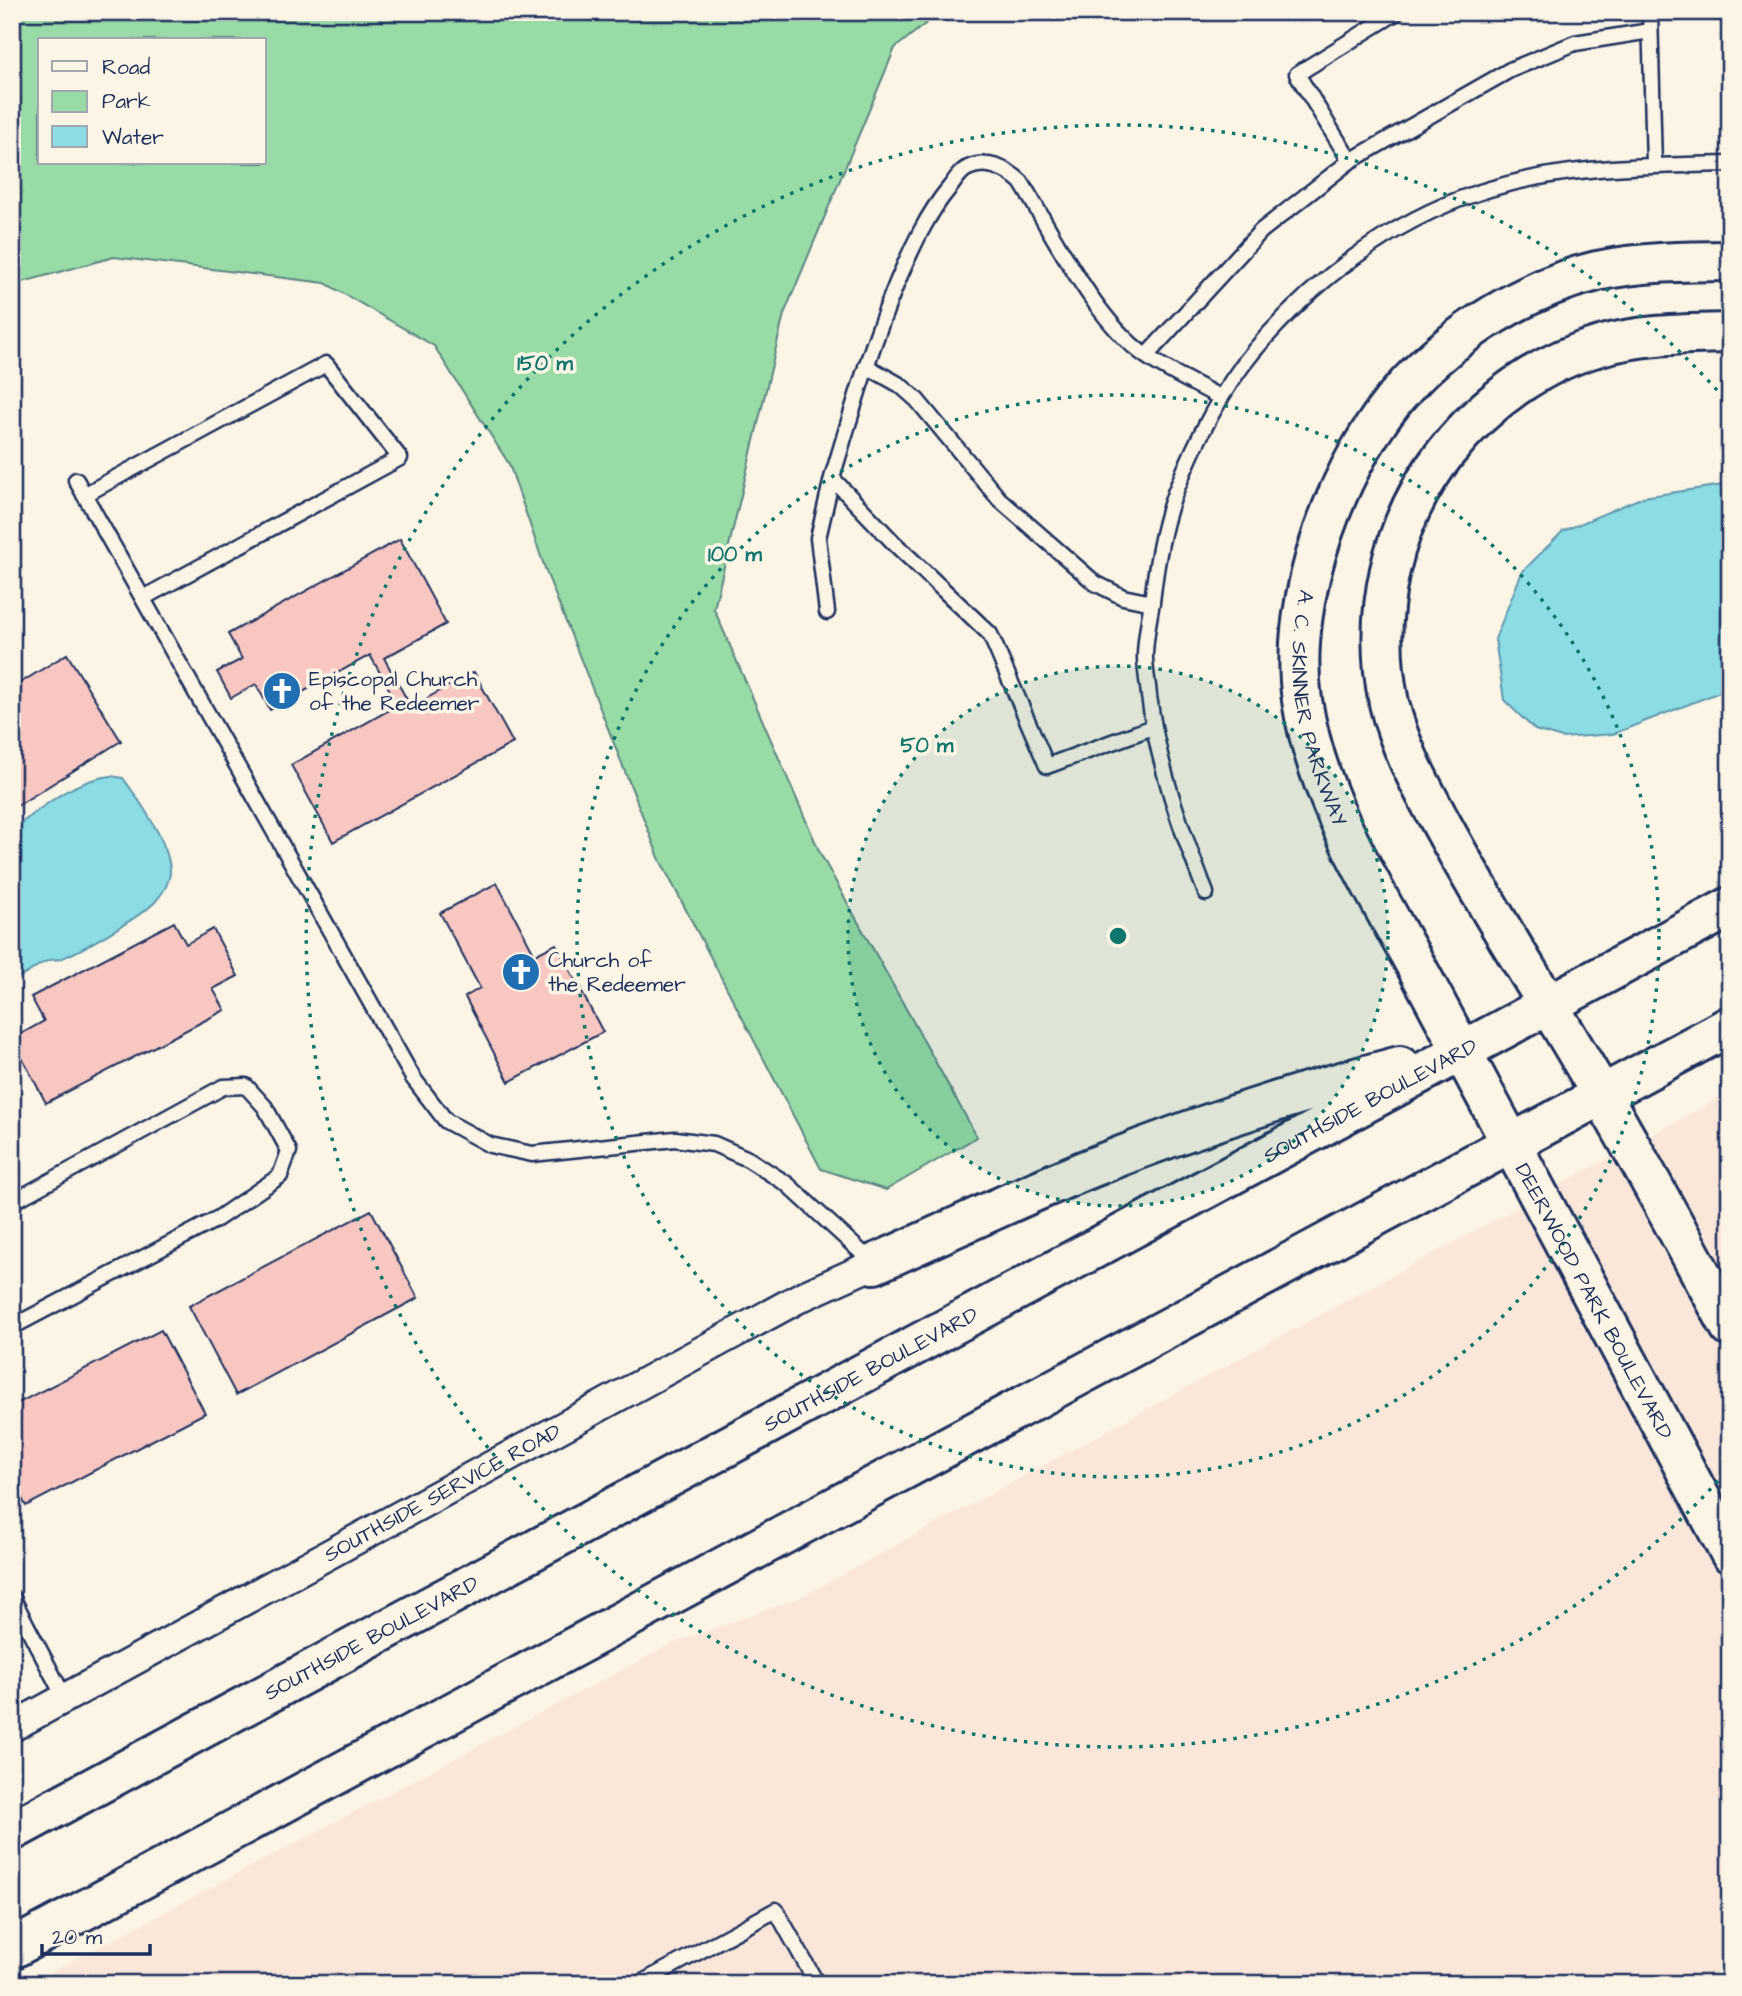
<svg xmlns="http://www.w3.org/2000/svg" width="1742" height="1996" viewBox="0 0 1742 1996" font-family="'Architects Daughter',sans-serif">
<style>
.built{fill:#fbe7da}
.green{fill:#98dba6;stroke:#5a8582;stroke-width:2;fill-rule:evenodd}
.water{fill:#8bdce4;stroke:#5e97ae;stroke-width:2}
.building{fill:#f8c7c1;stroke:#1b2f5e;stroke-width:2}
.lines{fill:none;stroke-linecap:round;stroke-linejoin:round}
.service-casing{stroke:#1b2f5e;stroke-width:19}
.minor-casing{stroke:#1b2f5e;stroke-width:33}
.secondary-casing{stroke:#1b2f5e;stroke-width:44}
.trunk-casing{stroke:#1b2f5e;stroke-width:44}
.service{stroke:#fcf5e5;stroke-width:14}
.minor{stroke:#fcf5e5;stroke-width:28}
.secondary{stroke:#fcf5e5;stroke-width:38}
.trunk{stroke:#fcf5e5;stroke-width:38}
.ring{fill:none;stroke:#0f766e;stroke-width:3.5;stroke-dasharray:3.5 7}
.labels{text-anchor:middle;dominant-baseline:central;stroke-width:7;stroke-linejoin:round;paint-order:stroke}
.poi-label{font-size:21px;fill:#1b2f5e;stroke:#fcf5e5;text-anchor:start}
.street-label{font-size:21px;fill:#1b2f5e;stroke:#fcf5e5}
.centre{fill:#0f766e;stroke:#fcf5e5;stroke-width:3.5}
.ring-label{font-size:21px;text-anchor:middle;font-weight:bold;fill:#0f766e;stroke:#fcf5e5;stroke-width:7;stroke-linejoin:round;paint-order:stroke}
</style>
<rect width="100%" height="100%" fill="#fcf5e5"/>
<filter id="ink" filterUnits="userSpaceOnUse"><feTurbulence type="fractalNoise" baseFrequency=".0143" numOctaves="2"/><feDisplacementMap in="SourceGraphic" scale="14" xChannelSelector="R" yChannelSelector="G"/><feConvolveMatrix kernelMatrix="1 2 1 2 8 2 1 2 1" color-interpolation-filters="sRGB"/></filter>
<g filter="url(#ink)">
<path class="built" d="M1730,1092V1984H29L673,1643L799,1598Z"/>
<path class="green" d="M12,12H940L895,48L784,314L714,609L821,855L977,1137L886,1190L821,1169L660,860L547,574L509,464L434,346L325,283L114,257L12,285ZM40,40H264V163H40Z"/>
<path class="water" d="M1730,484V688L1613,734L1562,738L1535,730L1504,700L1495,639L1522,572L1563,531L1643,497Z
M111,776L123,778C140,801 171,845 170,873C169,883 163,893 156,901C145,914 77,953 60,959C57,960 53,959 50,960C35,964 28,978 12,978V830C43,807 72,780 111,776Z"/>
<path class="building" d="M400,539L446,624L384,658L411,707L474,672L513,743L333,842L291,765L398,705L370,655L270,710L256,684L231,698L217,672L242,659L228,634Z
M67,654L121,741L12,809V688Z
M497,883L535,955L556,944L603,1032L509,1082L465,997L480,988L440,913Z
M174,922L186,944L213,929L238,976L213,989L225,1010L46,1103L12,1039L44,1021L31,997Z
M371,1210L418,1298L236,1395L189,1306Z
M161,1330L205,1413L26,1506L12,1480V1406Z"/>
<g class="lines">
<defs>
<path id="service" d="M1650,12L1654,166
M1350,161L1297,74L1397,12
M1146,356L1261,231L1350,161L1510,70L1575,43L1650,31
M866,366L900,385L917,400L999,499L1095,583L1123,597L1152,603
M76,480L413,1078L446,1121L490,1145L532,1154L675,1139L714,1144L748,1159L787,1184L873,1263
M84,495L326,364L400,458L143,598
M827,612L818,538L832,478
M1153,727L1047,766L990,634L895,544L832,478C852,411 871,345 898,280C912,248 927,214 950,187C955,181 960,171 968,168C987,159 1007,169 1021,182C1054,235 1095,321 1146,356C1169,372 1196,384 1221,398
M1206,893C1181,829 1158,765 1149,696C1148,683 1145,670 1145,657C1145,639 1149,620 1152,602C1156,566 1162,527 1175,493C1194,445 1219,393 1253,352C1311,283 1389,222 1477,193C1561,165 1642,166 1730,164
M12,1202L223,1087L246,1086L265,1107L289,1151L280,1176L217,1219L12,1327
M12,1597L65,1699
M639,1984L776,1910L817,1984"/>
<g id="minor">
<path id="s1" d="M12,1727L801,1297L874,1264"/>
</g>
<g id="secondary">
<path id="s2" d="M1730,261C1685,261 1641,262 1597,271C1526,288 1456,332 1407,385C1338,459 1287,599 1302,700C1318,805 1379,896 1428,988C1527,1177 1628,1365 1730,1553"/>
<path d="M1730,333C1687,334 1641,334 1600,346C1539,363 1486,402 1447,451C1390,522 1371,615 1389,703C1399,746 1420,784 1441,823C1474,884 1510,943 1547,1003C1612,1109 1671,1218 1730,1327"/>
</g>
<g id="trunk">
<path d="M874,1264C947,1232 1019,1197 1093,1167C1193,1127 1295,1093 1400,1066"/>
<path id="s3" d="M12,1831L1730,907"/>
<path d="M12,1949L1730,1026"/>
</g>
</defs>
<use href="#service" class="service-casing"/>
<use href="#minor" class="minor-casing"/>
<use href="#secondary" class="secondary-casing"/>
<use href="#trunk" class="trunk-casing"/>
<use href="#service" class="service"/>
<use href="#minor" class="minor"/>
<use href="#secondary" class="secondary"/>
<use href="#trunk" class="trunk"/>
</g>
</g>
<circle cx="1118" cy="936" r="270" fill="#0f766e" fill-opacity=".12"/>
<g class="ring">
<circle cx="1118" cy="936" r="270"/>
<circle cx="1118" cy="936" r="541"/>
<path d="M1725 1473A811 811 0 1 1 1725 399"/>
</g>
<defs>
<symbol id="church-disc" viewBox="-11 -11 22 22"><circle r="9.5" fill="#1f6fb2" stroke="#fcf5e5"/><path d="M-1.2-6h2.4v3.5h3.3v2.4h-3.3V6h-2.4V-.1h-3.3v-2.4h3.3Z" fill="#fff"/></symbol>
</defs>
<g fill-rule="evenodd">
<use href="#church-disc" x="260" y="669" width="44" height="44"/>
<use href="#church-disc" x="499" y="950" width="44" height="44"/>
</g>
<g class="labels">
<g class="poi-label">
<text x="309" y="679">Episcopal Church<tspan x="309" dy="24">of the Redeemer</tspan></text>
<text x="548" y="960">Church of<tspan x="548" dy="24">the Redeemer</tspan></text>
</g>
<g class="street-label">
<text stroke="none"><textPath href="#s2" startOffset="710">A. C. SKINNER PARKWAY</textPath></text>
<text stroke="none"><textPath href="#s3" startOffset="1542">SOUTHSIDE BOULEVARD</textPath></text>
<text stroke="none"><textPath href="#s2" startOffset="1370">DEERWOOD PARK BOULEVARD</textPath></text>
<text stroke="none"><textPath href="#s3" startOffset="975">SOUTHSIDE BOULEVARD</textPath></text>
<text stroke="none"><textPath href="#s1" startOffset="490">SOUTHSIDE SERVICE ROAD</textPath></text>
<text stroke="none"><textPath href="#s3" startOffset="408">SOUTHSIDE BOULEVARD</textPath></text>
</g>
</g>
<circle cx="1118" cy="936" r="10" class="centre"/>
<g class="ring-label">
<text x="545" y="370">150 m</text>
<text x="735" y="561">100 m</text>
<text x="927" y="752">50 m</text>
</g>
<rect width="1742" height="1996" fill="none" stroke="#fcf5e5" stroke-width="42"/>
<rect x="21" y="21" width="1700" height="1954" fill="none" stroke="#1b2f5e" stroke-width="2.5" filter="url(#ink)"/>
<rect x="38" y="38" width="228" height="126" fill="#fcf5e5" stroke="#a2a6af" stroke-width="2"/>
<rect x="52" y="61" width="35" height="10" fill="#fcf5e5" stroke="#a2a6af" stroke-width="2"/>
<text x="102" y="74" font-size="21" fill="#1b2f5e">Road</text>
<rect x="52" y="91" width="35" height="21" fill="#98dba6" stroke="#a2a6af" stroke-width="2"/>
<text x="102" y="108" font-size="21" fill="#1b2f5e">Park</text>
<rect x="52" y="126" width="35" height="21" fill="#8bdce4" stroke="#a2a6af" stroke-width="2"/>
<text x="102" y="144" font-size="21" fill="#1b2f5e">Water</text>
<path d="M42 1944v10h108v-10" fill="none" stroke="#1b2f5e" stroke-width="3.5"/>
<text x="52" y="1944" font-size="21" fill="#1b2f5e" stroke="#fcf5e5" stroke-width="5" paint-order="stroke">20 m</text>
</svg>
